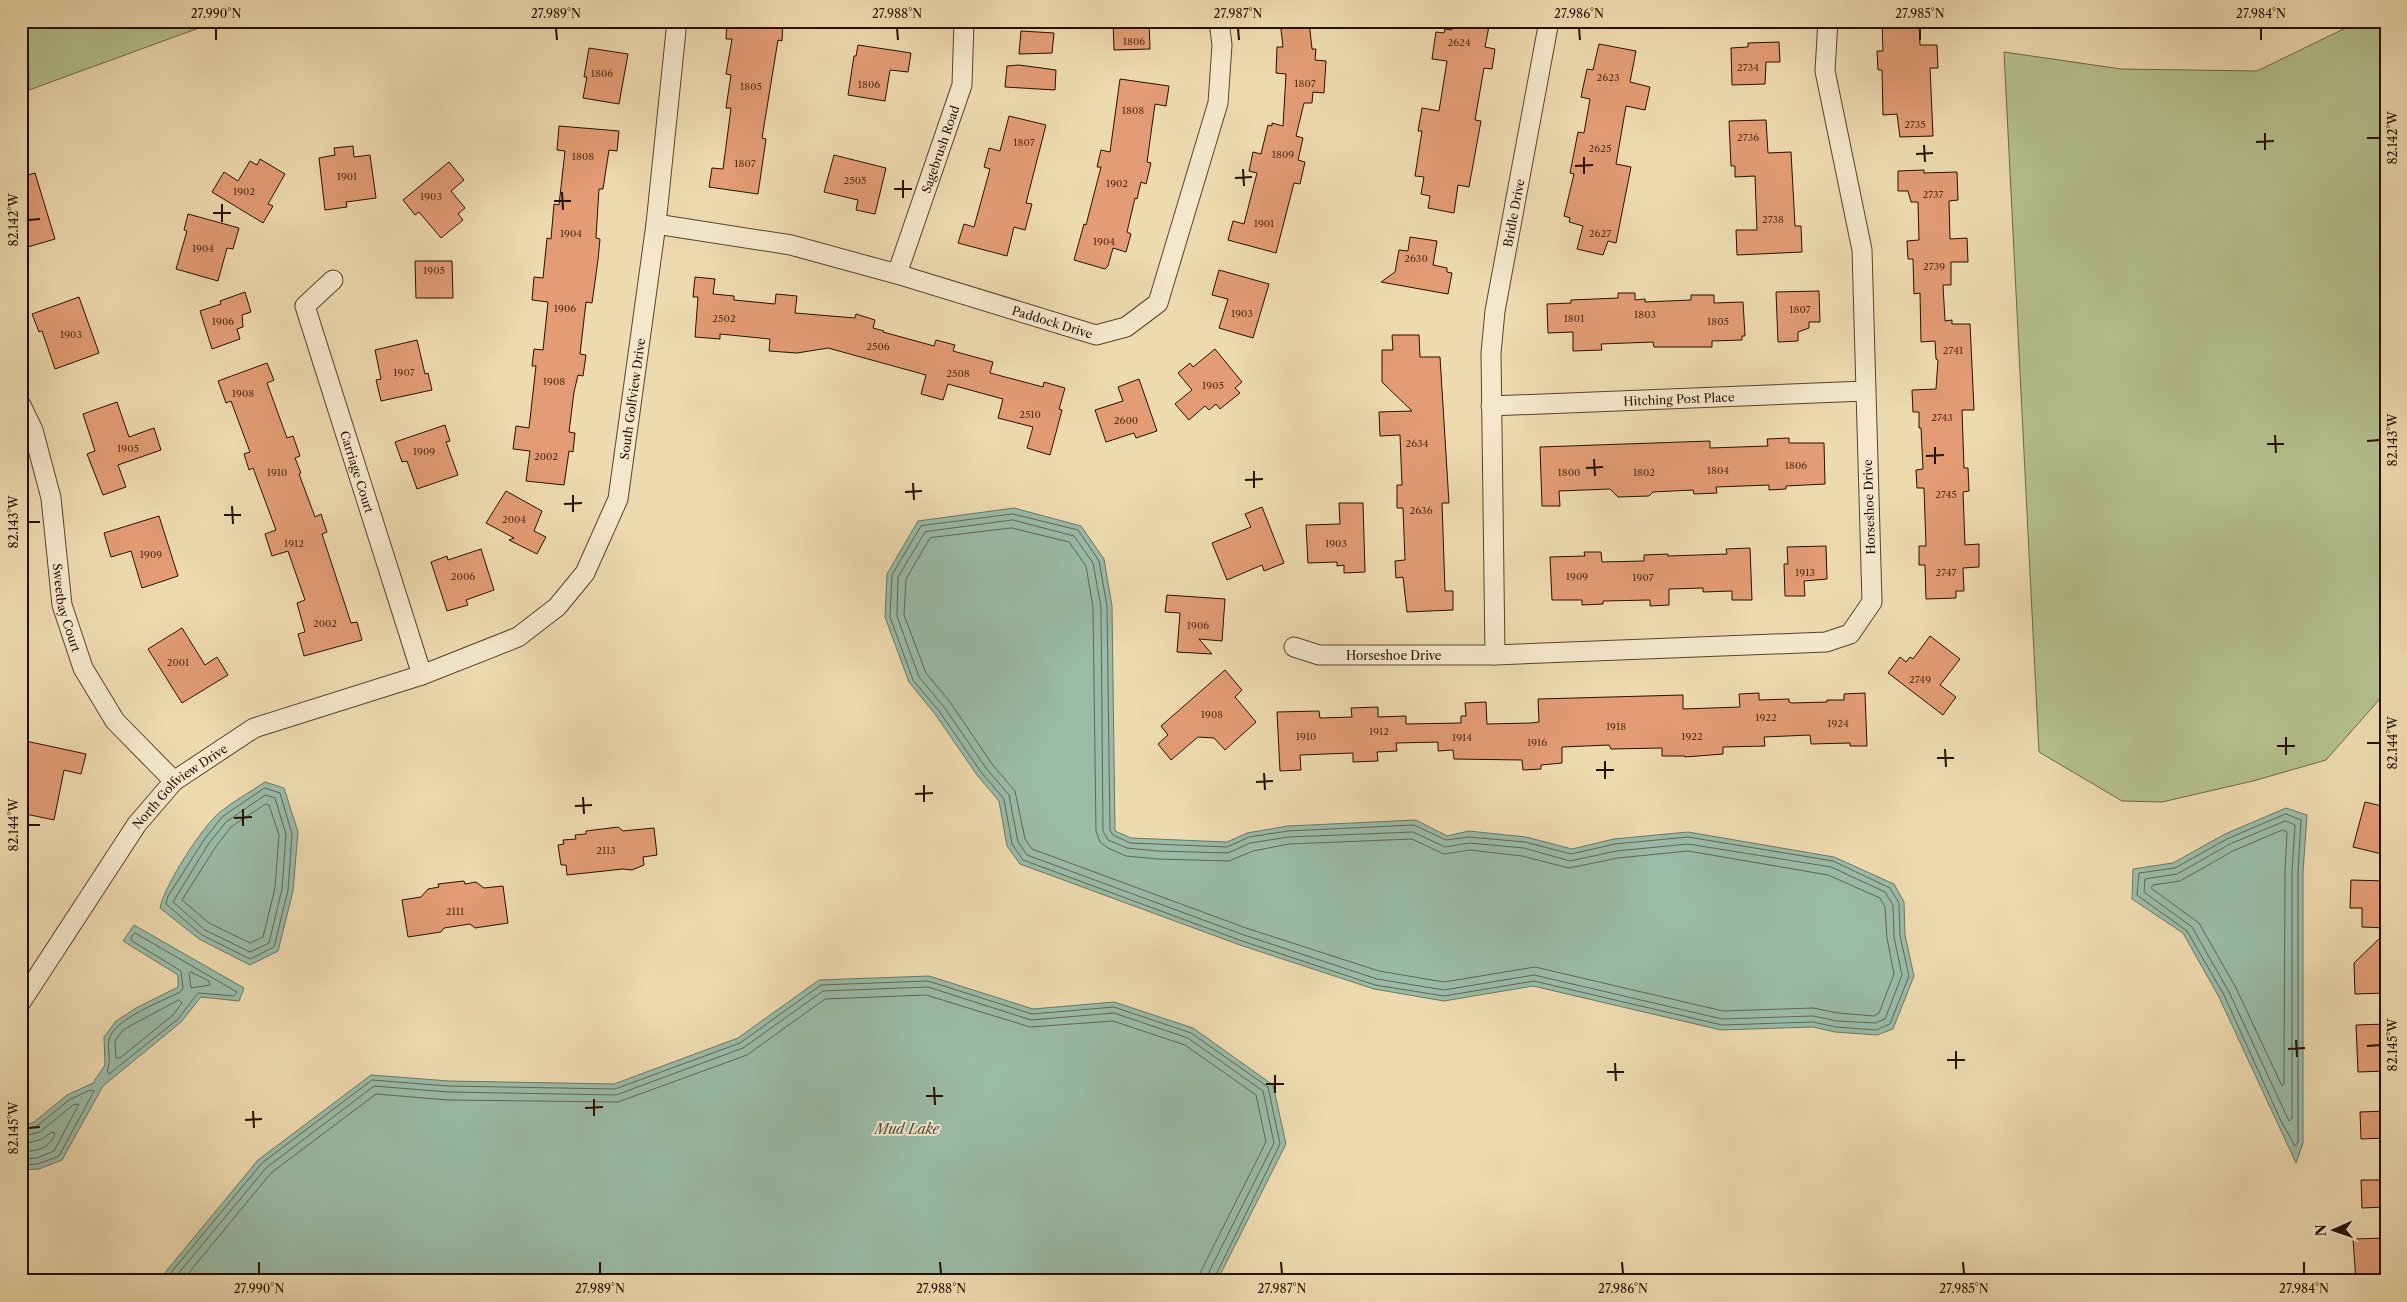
<svg xmlns="http://www.w3.org/2000/svg" width="2407" height="1302" viewBox="0 0 2407 1302" font-family="'Libre Caslon Text',serif">
<style>
.green{fill:#b4c18f;stroke:#6e6848}
.water{fill:#9abba8;stroke:#6c7665}
.lines{fill:none;stroke-linecap:round;stroke-linejoin:round}
.shore{stroke:#616554;stroke-width:1}
.building{fill:#e39c74;stroke:#280f00}
.minor-casing{stroke:#5a422c;stroke-width:21}
.minor{stroke:#f4e7cb;stroke-width:19}
.ticks{fill:none;stroke:#280f00;stroke-width:2}
.labels{text-anchor:middle;dominant-baseline:central;stroke-width:4;stroke-linejoin:round;paint-order:stroke}
.number-label{font-size:10px;fill:#57321d}
.street-label{font-size:12px;fill:#280f00;stroke:#f4e7cb}
.water-label{font-size:14px;font-style:italic;fill:#504b3b;stroke:#f4e7cb}
.neatline{fill:none;stroke:#280f00;stroke-width:2}
.ticks-label{font-size:12px;text-anchor:middle;fill:#280f00}
</style>
<rect width="100%" height="100%" fill="#eedaaf"/>
<filter id="stains"><feTurbulence type="fractalNoise" baseFrequency=".004" numOctaves="4"/><feColorMatrix values="0 0 0 0 .2 0 0 0 0 .09 0 0 0 0 .02 0 0 0 .5 -.17"/></filter>
<radialGradient id="worn" r=".72"><stop offset=".6" stop-color="#630" stop-opacity="0"/><stop offset="1" stop-color="#630" stop-opacity=".3"/></radialGradient>
<path class="green" d="M28,21H218L29,90Z
M2360,21H2386V692L2326,760L2253,781L2162,802L2122,801L2039,752L2004,52L2121,69L2257,71Z"/>
<path class="water" d="M1014,508L1081,526L1104,559L1112,606L1115,831L1131,838L1227,842L1247,833L1288,826L1416,820L1447,836L1469,831L1526,837L1572,849L1614,839L1688,832L1834,857L1894,884L1904,902L1905,935L1914,976L1893,1029L1877,1035L1835,1032L1813,1027L1721,1030L1533,986L1444,1001L1374,989L1240,945L1020,864L1007,846L999,801L977,775L935,714L909,682L885,617L887,574L918,521Z
M265,782L284,788L298,832L293,891L278,951L250,965L199,939L160,908C164,886 202,827 220,812C234,801 250,792 265,782Z
M2286,808L2307,815L2303,872V1143L2296,1163L2219,997L2183,933L2132,899L2133,869L2173,863L2225,834Z
M134,925L244,988L239,1001L201,997L181,1022L103,1086L62,1160L39,1169L21,1170V1127L34,1122L67,1095L93,1083L105,1065L104,1037L116,1021L138,1007L178,987V975L123,941Z
M929,976L1033,1009L1114,1002L1193,1028L1273,1085L1286,1144L1217,1281H158L258,1160L371,1075L449,1081L614,1084L738,1038L819,980Z"/>
<g class="lines">
<path class="shore" d="M1013,514L1078,530L1099,561L1107,606L1110,830L1113,835L1130,843L1227,847L1249,837L1288,831L1414,825L1446,840L1469,837L1525,842L1571,854L1615,844L1688,837L1833,861L1890,888L1899,903L1900,936L1909,976L1890,1024L1876,1030L1836,1027L1813,1022L1722,1025L1534,981L1444,996L1375,985L1242,941L1023,860L1012,844L1004,799L981,772L939,711L913,680L890,617L892,575L921,526Z
M1013,520L1074,536L1093,563L1101,607L1103,831L1108,840L1127,848L1158,851L1228,853L1250,843L1289,837L1413,832L1445,847L1469,843L1524,848L1570,861L1616,851L1688,844L1831,867L1885,892L1893,905L1894,937L1902,975L1885,1019L1875,1023L1837,1021L1813,1016L1722,1019L1534,975L1444,990L1377,979L1244,935L1027,855L1018,842L1009,795L986,768L944,707L919,677L897,616L898,577L925,532Z
M1012,528L1069,542L1086,566L1093,607L1096,831L1100,842L1108,848L1126,856L1158,859L1229,861L1253,851L1289,844L1412,839L1444,854L1470,850L1522,856L1569,868L1618,858L1688,851L1828,875L1880,898L1885,907L1887,938L1894,974L1879,1013L1874,1016L1838,1013L1813,1008L1723,1011L1535,967L1444,982L1379,971L1246,928L1032,849L1025,839L1015,791L992,764L950,702L926,673L904,615L906,579L930,538Z
M265,788L280,793L292,834L288,890L274,947L250,959L202,935L166,904L168,896L204,840L222,817Z
M266,795L275,798L286,834L282,889L269,943L250,952L205,930L173,902L209,843L226,822Z
M266,804L269,805L279,835L275,888L263,937L250,943L209,923L182,900L215,848L231,827Z
M2286,814L2301,820L2298,872V1142L2295,1146L2281,1121L2224,995L2187,931L2137,895L2139,873L2175,868L2227,839Z
M2286,821L2295,825L2292,872V1118L2289,1121L2229,992L2192,927L2144,892L2145,879L2177,874L2230,844Z
M2283,830L2287,832L2285,872L2284,1084L2282,1086L2236,988L2199,923L2151,888L2153,885L2180,881L2233,851Z
M135,933L237,992L234,996L198,993L178,1019L109,1074L107,1071C112,1061 107,1050 109,1040C113,1019 163,1001 180,992L183,988L181,971L132,941L131,938Z
M191,972L209,981L210,985L191,988L189,974Z
M179,1000L182,1003L173,1015L120,1058H116L115,1041L123,1030Z
M21,1131L37,1126L69,1100L90,1090L94,1091L59,1156L38,1164L21,1165
M21,1137L40,1132L73,1105L79,1104L54,1151L37,1158L21,1159
M21,1145L42,1139L52,1132L55,1133C50,1149 37,1151 21,1152
M164,1281L262,1163L372,1080L448,1086L615,1089L740,1043L821,985L928,981L1032,1014L1114,1007L1191,1033L1268,1087L1280,1144L1213,1281
M172,1281L266,1168L374,1086L448,1092L616,1095L743,1048L823,991L928,987L1031,1020L1114,1013L1188,1038L1263,1091L1274,1143L1208,1274L1207,1281
M182,1281L271,1173L376,1094L448,1100L618,1102L747,1055L825,999L926,995L1030,1027L1113,1021L1185,1045L1256,1095L1266,1142L1201,1271L1199,1281"/>
</g>
<path class="building" d="M727,21H783L782,41L778,40L762,138L766,139L758,194L709,187L712,168L723,169L731,108H726L731,75L726,74L732,39H726Z
M1113,21H1149L1150,49L1114,50Z
M1280,21H1309L1312,49H1316L1315,60L1326,61L1324,93L1313,92L1312,103H1304L1296,136L1303,138L1298,160L1305,162L1300,184L1294,183L1276,253L1228,240L1233,221L1244,224L1257,173L1249,171L1253,152L1261,154L1268,125L1272,126V123L1283,126L1286,74L1276,73L1277,47H1283Z
M1454,21H1490L1485,47L1495,49L1492,69L1484,68L1475,120L1481,121L1469,187L1458,185L1454,213L1428,208L1430,196L1421,194L1424,177L1415,176L1422,131H1418L1422,108L1439,111L1447,61L1432,59L1436,32L1444,33L1445,29L1452,30Z
M1882,21L1919,23L1920,45H1937L1938,68H1930L1933,136L1900,137L1897,114L1883,115L1882,70H1878L1877,51H1883Z
M1021,31L1054,33L1052,53L1019,54Z
M1779,42L1780,62H1766L1765,84L1732,85L1731,48L1748,47V43Z
M1599,44L1636,51L1630,82L1650,87L1645,110L1626,106L1616,164L1631,167L1616,243L1608,241L1603,255L1577,249L1583,226L1569,222L1570,218L1564,216L1574,174L1570,173L1578,132L1584,133L1590,99L1581,97L1587,69L1593,70Z
M858,45L911,53L908,72L890,70L885,101L848,95L854,56H856Z
M589,48L628,54L619,104L583,98L587,77H584Z
M1019,65L1056,70L1055,90L1005,87L1007,66Z
M1120,79L1169,86L1166,106L1155,104L1147,162L1151,163L1146,184L1141,182L1137,199L1135,198L1127,232L1131,234L1126,252L1113,248L1108,266L1105,269L1074,260L1084,224L1086,225L1101,167H1097L1101,150L1110,152Z
M1009,116L1046,125L1026,203L1032,204L1025,230L1014,227L1007,256L958,243L964,224L974,227L990,169L984,167L989,148L1000,151Z
M1766,120L1768,153L1791,152L1795,226H1801L1802,252L1737,255L1736,230H1757L1755,176L1735,177V166H1731L1729,121Z
M559,126L619,131L617,151L609,150L603,189H599L596,238L600,239L598,260L592,303L586,302L580,354L586,355L583,376L578,375L574,392L569,432L575,433L573,452L569,451L564,485L526,481L530,451L513,449L516,426L529,428L536,366H532L534,349L543,350L548,302L532,300L534,277L543,278L547,238L551,239L554,204L559,205L565,151L557,150Z
M353,146L354,157L370,155L376,198L346,202L347,207L325,210L319,158L335,155L334,148Z
M834,155L886,168L875,214L856,210L858,200L824,192Z
M260,159L285,174L268,204L273,206L263,223L212,192L224,172L238,181L250,161L257,165Z
M449,162L464,180L451,191L465,208L458,214L463,220L441,238L419,212L415,215L403,200Z
M1924,170V173L1957,172L1958,200L1949,201L1950,239L1967,238L1968,262H1951V285H1943L1945,321L1952,320V324H1970L1973,388L1974,410H1962L1964,468H1968L1969,491L1963,492L1965,545L1979,544V567L1963,568L1964,591H1956V598L1926,599L1925,565H1919V546H1926L1924,488H1917L1916,470L1923,469L1921,428H1919V412H1913L1912,390L1936,389L1938,360L1936,359L1935,341L1921,342L1920,293L1914,294L1913,259H1908L1907,241L1919,240L1918,202H1911L1908,191H1898V171Z
M35,173L55,239L21,249V177Z
M188,214L239,228L233,249L227,248L218,281L176,269L187,231L184,230Z
M1410,237L1437,241L1433,265L1447,268V272L1452,273L1448,294L1381,282L1395,272L1399,250L1408,251Z
M415,261H452L453,298H416Z
M1219,270L1269,284L1253,338L1219,328L1228,299L1212,295Z
M695,277L715,279L713,294L734,296V300L775,304L776,294L797,296L795,313L855,318L856,314L875,320L873,328L884,331L883,332L934,346L936,340L955,345L953,351L993,362L990,373L1043,387L1044,382L1065,388L1059,409L1062,410L1050,455L1027,448L1033,427L998,418L1003,399L948,384L943,400L921,394L926,375L828,348L797,353L769,351L770,339L720,334V339L695,337L698,297H693Z
M1819,291L1820,322H1809V328L1798,332V341L1778,342L1776,292Z
M245,292L251,312L242,315L243,327L237,329L240,339L212,349L200,311L221,304L220,301Z
M1618,293H1635V300L1645,299V302L1691,300V295H1714V303L1743,302L1745,336H1742V340L1712,341V347H1654L1653,342L1601,344L1602,350L1573,351V332L1548,333L1547,304L1571,303V300L1618,298Z
M79,297L99,353L55,369L42,331L39,332L32,314Z
M1392,335H1419L1420,357H1440L1449,503H1442L1445,591H1453V610L1407,612L1403,577L1396,578L1395,561L1405,560L1403,508H1397V485H1402L1400,435L1380,436L1379,412L1412,411L1382,382V350H1393Z
M417,340L425,374L428,373L432,390L381,401L376,380L381,379L375,350Z
M1215,349L1242,382L1235,388L1240,393L1220,409L1216,404L1209,410L1205,406L1189,420L1175,404L1192,390L1178,373L1190,363L1193,367Z
M267,363L274,380L267,383L287,438L293,436L300,456L295,458L301,473L299,474L315,517L321,514L327,532L322,534L351,623L357,622L362,640L304,656L298,634L305,632L297,603L305,600L288,551L272,556L265,534L276,530L253,468L249,470L244,454L250,452L231,401L226,403L218,381Z
M1139,379L1157,431L1136,438L1134,433L1106,442L1095,410L1123,401L1118,387Z
M117,402L129,437L154,428L161,450L118,465L126,487L103,495L87,454L95,451L83,414Z
M445,425L450,441L446,442L458,475L417,489L407,461L402,462L395,442Z
M1789,438V443H1824L1825,484L1786,486V489L1769,490V485L1716,487L1717,493L1694,494L1693,490L1653,492L1649,496L1618,497L1610,489L1559,491L1560,506H1542L1540,447L1710,441V448L1768,446L1767,439Z
M506,491L542,511L534,531L546,537L537,554L509,540L514,538L486,523Z
M1339,503H1363L1365,572L1344,573V565L1337,566V562L1308,563L1306,525L1340,524Z
M1262,507L1284,563L1264,571L1262,565L1227,580L1212,543L1251,527L1245,514Z
M159,516L178,576L142,588L131,551L111,557L104,533Z
M1826,546L1827,579L1804,581L1805,596H1785L1784,564H1788L1787,547Z
M1750,548L1752,600H1732V591L1703,592V588L1669,589V605L1650,606V600L1603,601V604L1582,605V600H1552L1550,557L1585,556L1584,552H1601L1602,562L1644,561V555L1668,554V556L1727,554L1726,549Z
M481,549L494,590L466,600L468,605L447,611L431,562L447,556L448,560Z
M1167,595L1225,599L1222,641L1199,639L1212,654L1177,652L1180,613L1165,612Z
M182,628L205,665L217,657L228,675L182,703L148,649Z
M1930,636L1960,659L1940,685L1956,697L1943,715L1888,673L1900,657L1906,662L1910,657L1913,659Z
M1225,670L1242,690L1235,697L1256,722L1225,750L1214,738L1198,737L1171,760L1158,744L1168,735L1161,726Z
M1759,693V700L1789,699V702L1792,703L1827,702V700H1844V694L1865,693L1867,746H1850V743L1811,744L1810,735L1764,737L1765,746L1723,747V754L1685,757V756H1662V748L1611,749L1609,745L1562,747V763L1541,765V769L1523,770L1522,760L1454,759L1453,750L1438,751V742L1396,743L1397,751L1377,752L1378,761L1353,762V753L1300,755L1301,770L1280,771L1277,712L1319,711L1320,718L1352,717L1351,708L1378,707V717L1406,716V724L1461,723V716H1466L1465,703L1486,702L1487,724L1531,723L1539,722L1538,699L1683,695V709L1740,707L1739,694Z
M21,740L86,754L81,774L64,770L54,820L21,813V785L25,768L21,767Z
M2365,802L2386,807V855L2353,847Z
M618,827L623,831L654,828L657,855L643,857L644,865L632,870L623,869L567,875L566,865H561L558,845L564,844L563,840L576,839L575,835L586,834V831Z
M2351,880L2386,881V928L2362,927V908H2350Z
M464,881L465,884L476,882L484,888L503,886L508,923L475,928L470,924L444,928L441,932L408,937L402,900L421,897L428,889L439,887L438,884Z
M2386,932V993L2355,994L2354,963Z
M2386,1024V1071L2358,1072L2356,1025Z
M2386,1111V1138L2361,1139L2360,1112Z
M2361,1180H2386V1207L2362,1208Z
M2386,1238V1281H2356L2353,1239Z"/>
<g class="lines">
<defs>
<g id="minor">
<path id="s1" d="M656,224L791,245L897,274L1096,335L1126,327L1158,303L1218,103L1222,45L1219,21"/>
<path id="s2" d="M897,274L962,85L964,21"/>
<path id="s3" d="M333,280L305,306L422,675"/>
<path id="s4" d="M21,405L33,430L51,498L62,605L83,668L115,721L174,781"/>
<path id="s5" d="M1491,406L1865,391"/>
<path id="s6" d="M1294,647L1319,655H1495L1826,642L1850,634L1872,602L1862,250L1825,71L1828,21"/>
<path id="s7" d="M1495,655L1491,353L1495,311L1549,21"/>
<path id="s8" d="M21,1002L137,824L174,781L254,728L422,675L518,637L557,607L585,573L618,499L656,224L677,21"/>
</g>
</defs>
<use href="#minor" class="minor-casing"/>
<use href="#minor" class="minor"/>
</g>
<path class="ticks" d="M216,28V40M556,28L557,40M897,28L898,40M1238,28L1239,40M1579,28L1580,40M1920,28V40M2261,28V40M2265,133V150M2367,138H2380M2256,142L2274,141M1924,145L1925,162M1916,154L1933,153M1584,157V174M1575,166L1593,165M1243,169L1244,186M1235,178L1252,177M903,180V198M894,189H912M562,192L563,210M554,201H571M222,204V222M213,213H231M28,220L40,219M2275,435L2276,453M2367,441L2380,440M2267,444H2284M1935,447V464M1926,456L1944,455M1594,459L1595,476M1586,468L1603,467M1254,471V488M1245,480L1263,479M913,483L914,500M905,492L922,491M573,495V512M564,504L582,503M232,506L233,524M224,515H241M28,522H40M2286,737V755M2367,743H2380M2277,746H2295M1945,749L1946,767M1937,758H1954M1605,761V779M1596,770H1614M1264,773L1265,790M1256,782L1273,781M924,785V802M915,794L933,793M583,797L584,814M575,806L592,805M243,809V826M234,818L252,817M28,825H40M2296,1040L2297,1057M2367,1046L2380,1045M2288,1049L2305,1048M1956,1051V1069M1947,1060H1965M1615,1063L1616,1081M1607,1072H1624M1275,1075V1093M1266,1084H1284M934,1087L935,1105M926,1096H943M594,1099V1116M585,1108L603,1107M253,1111L254,1128M245,1120L262,1119M28,1128L40,1127M259,1262V1274M600,1262V1274M940,1262L941,1274M1281,1262L1282,1274M1622,1262L1623,1274M1963,1262L1964,1274M2304,1262V1274"/>
<g class="labels">
<g class="number-label">
<text x="1134" y="41">1806</text>
<text x="1459" y="42">2624</text>
<text x="1748" y="67">2734</text>
<text x="602" y="73">1806</text>
<text x="1608" y="77">2623</text>
<text x="1305" y="83">1807</text>
<text x="869" y="84">1806</text>
<text x="751" y="86">1805</text>
<text x="1133" y="110">1808</text>
<text x="1915" y="124">2735</text>
<text x="1748" y="137">2736</text>
<text x="1024" y="142">1807</text>
<text x="1600" y="148">2625</text>
<text x="1283" y="154">1809</text>
<text x="583" y="156">1808</text>
<text x="745" y="163">1807</text>
<text x="347" y="176">1901</text>
<text x="855" y="180">2505</text>
<text x="1117" y="183">1902</text>
<text x="244" y="191">1902</text>
<text x="1933" y="194">2737</text>
<text x="431" y="196">1903</text>
<text x="1773" y="219">2738</text>
<text x="1264" y="223">1901</text>
<text x="571" y="233">1904</text>
<text x="1600" y="233">2627</text>
<text x="1104" y="241">1904</text>
<text x="203" y="248">1904</text>
<text x="1416" y="258">2630</text>
<text x="1934" y="266">2739</text>
<text x="434" y="270">1905</text>
<text x="565" y="308">1906</text>
<text x="1800" y="309">1807</text>
<text x="1242" y="313">1903</text>
<text x="1645" y="314">1803</text>
<text x="724" y="318">2502</text>
<text x="1574" y="318">1801</text>
<text x="223" y="321">1906</text>
<text x="1718" y="321">1805</text>
<text x="71" y="334">1903</text>
<text x="878" y="346">2506</text>
<text x="1953" y="350">2741</text>
<text x="404" y="372">1907</text>
<text x="958" y="373">2508</text>
<text x="554" y="381">1908</text>
<text x="1213" y="385">1905</text>
<text x="243" y="393">1908</text>
<text x="1030" y="414">2510</text>
<text x="1942" y="417">2743</text>
<text x="1126" y="420">2600</text>
<text x="1417" y="443">2634</text>
<text x="128" y="448">1905</text>
<text x="424" y="451">1909</text>
<text x="546" y="456">2002</text>
<text x="1796" y="465">1806</text>
<text x="1718" y="470">1804</text>
<text x="277" y="472">1910</text>
<text x="1569" y="472">1800</text>
<text x="1644" y="472">1802</text>
<text x="1946" y="494">2745</text>
<text x="1421" y="510">2636</text>
<text x="514" y="519">2004</text>
<text x="294" y="543">1912</text>
<text x="1336" y="543">1903</text>
<text x="151" y="554">1909</text>
<text x="1805" y="572">1913</text>
<text x="1946" y="572">2747</text>
<text x="463" y="576">2006</text>
<text x="1577" y="576">1909</text>
<text x="1643" y="577">1907</text>
<text x="325" y="623">2002</text>
<text x="1198" y="625">1906</text>
<text x="178" y="662">2001</text>
<text x="1920" y="679">2749</text>
<text x="1212" y="714">1908</text>
<text x="1766" y="717">1922</text>
<text x="1838" y="723">1924</text>
<text x="1616" y="726">1918</text>
<text x="1379" y="731">1912</text>
<text x="1306" y="736">1910</text>
<text x="1692" y="736">1922</text>
<text x="1462" y="737">1914</text>
<text x="1537" y="742">1916</text>
<text x="606" y="850">2113</text>
<text x="455" y="911">2111</text>
</g>
<g class="street-label">
<text stroke="none"><textPath href="#s2" startOffset="132">Sagebrush Road</textPath></text>
<text stroke="none"><textPath href="#s7" startOffset="444">Bridle Drive</textPath></text>
<text stroke="none"><textPath href="#s1" startOffset="409">Paddock Drive</textPath></text>
<text stroke="none"><textPath href="#s8" startOffset="920">South Golfview Drive</textPath></text>
<text stroke="none"><textPath href="#s5" startOffset="188">Hitching Post Place</textPath></text>
<text stroke="none"><textPath href="#s3" startOffset="212">Carriage Court</textPath></text>
<text transform="translate(1869 507) rotate(-92)">Horseshoe Drive</text>
<text stroke="none"><textPath href="#s4" startOffset="209">Sweetbay Court</textPath></text>
<text stroke="none"><textPath href="#s6" startOffset="101">Horseshoe Drive</textPath></text>
<text stroke="none"><textPath href="#s8" startOffset="270">North Golfview Drive</textPath></text>
</g>
<g class="water-label">
<text x="907" y="1129">Mud Lake</text>
</g>
</g>
<rect width="2407" height="1302" fill="none" stroke="#eedaaf" stroke-width="55"/>
<g transform="translate(2334 1230) rotate(268)" stroke="#f4e7cb" stroke-width="4" paint-order="stroke">
<path d="M0-4L9 19L0 12L-9 19Z" fill="#280f00"/>
<text y="-8" font-size="14" font-weight="bold" text-anchor="middle" fill="#280f00">N</text>
</g>
<rect x="28" y="28" width="2352" height="1246" class="neatline"/>
<g class="ticks-label">
<text x="216" y="18">27.990°N</text>
<text x="556" y="18">27.989°N</text>
<text x="897" y="18">27.988°N</text>
<text x="1238" y="18">27.987°N</text>
<text x="1579" y="18">27.986°N</text>
<text x="1920" y="18">27.985°N</text>
<text x="2261" y="18">27.984°N</text>
<text transform="translate(2393 138) rotate(-90)" y="4">82.142°W</text>
<text transform="translate(14 220) rotate(-90)" y="4">82.142°W</text>
<text transform="translate(2393 440) rotate(-90)" y="4">82.143°W</text>
<text transform="translate(14 522) rotate(-90)" y="4">82.143°W</text>
<text transform="translate(2393 743) rotate(-90)" y="4">82.144°W</text>
<text transform="translate(14 825) rotate(-90)" y="4">82.144°W</text>
<text transform="translate(2393 1045) rotate(-90)" y="4">82.145°W</text>
<text transform="translate(14 1128) rotate(-90)" y="4">82.145°W</text>
<text x="259" y="1293">27.990°N</text>
<text x="600" y="1293">27.989°N</text>
<text x="941" y="1293">27.988°N</text>
<text x="1282" y="1293">27.987°N</text>
<text x="1623" y="1293">27.986°N</text>
<text x="1964" y="1293">27.985°N</text>
<text x="2304" y="1293">27.984°N</text>
</g>
<rect width="100%" height="100%" filter="url(#stains)"/>
<rect width="100%" height="100%" fill="url(#worn)"/>
</svg>
